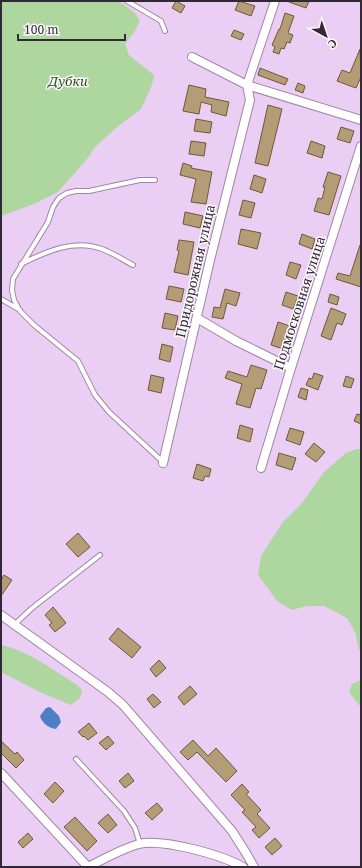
<svg xmlns="http://www.w3.org/2000/svg" width="362" height="868" viewBox="0 0 362 868" font-family="'Noto Serif',serif">
<style>
.green{fill:#add79e}
.water{fill:#4e7fc6}
.building{fill:#b49c77;stroke:#6f5936}
.lines{fill:none;stroke-linecap:round;stroke-linejoin:round}
.lane-casing{stroke:#9f85a7;stroke-width:6}
.street-casing{stroke:#9f85a7;stroke-width:10}
.lane{stroke:#fff;stroke-width:4}
.street{stroke:#fff;stroke-width:8}
.labels{text-anchor:middle;dominant-baseline:central;stroke-width:3;stroke-linejoin:round;paint-order:stroke}
.park-label{font-size:13px;font-style:italic;fill:#294e1a;stroke:#fcfafd}
.street-label{font-size:13px;fill:#322836;stroke:#fcfafd}
</style>
<rect width="100%" height="100%" fill="#eacef3"/>
<path class="green" d="M1,1H119L136,14L140,21L134,32L125,44L129,55L154,75L152,85L141,109L117,127L94,148L88,158L58,192L34,204L1,216Z
M357,449H361V652L359,650L355,632L347,618L324,606H306L292,610L277,601L258,575L261,556L283,522L302,503L324,472L346,453Z
M1,645C29,651 53,670 77,685L82,690L80,698L71,705L42,693L1,672Z
M361,680V707L354,699L349,691L352,684Z"/>
<path class="water" d="M50,707L59,716L61,722L56,729C48,728 42,723 40,716L46,708Z"/>
<path class="building" d="M176,1L185,6L181,13L172,8Z
M239,1L255,6L251,16L235,10Z
M290,1H309L306,8L289,2Z
M285,13L294,16L288,33L293,35L290,43L287,42L284,49L281,48L279,54L273,52L275,47L272,45L279,29H280Z
M234,30L244,34L241,40L231,36Z
M360,49L361,77L356,88L337,81L342,70L350,73Z
M260,68L288,79L285,85L258,75Z
M298,83L305,86L303,93L295,90Z
M189,85L206,89L205,97L229,102L226,116L211,112L212,105L201,102L199,114L183,111Z
M268,105L282,109L268,166L255,163Z
M196,119L212,122L210,133L194,131Z
M341,127L354,131L350,143L337,139Z
M191,141L206,143L204,156L189,154Z
M311,141L325,146L322,158L307,153Z
M183,163L192,166L191,168L212,172L206,204L191,202L196,179L180,175Z
M328,172L341,176L329,215L314,211L318,198L322,199L325,187H323Z
M254,175L266,179L262,193L250,189Z
M243,200L255,203L251,218L239,215Z
M185,212L203,216L200,228L183,224Z
M241,229L261,233L257,249L238,244Z
M302,234L315,239L312,249L299,244Z
M179,240L194,242L188,275L174,272L179,251L177,250Z
M360,245H361V287L336,279L338,273L350,276Z
M290,262L301,265L296,279L286,275Z
M169,286L184,289L181,302L166,299Z
M225,289L240,293L236,306L227,303L223,319L212,317L214,307L220,308Z
M286,292L298,296L293,309L282,305Z
M330,294L339,297L337,305L328,302Z
M331,308L346,314L342,325L337,323L331,340L321,336Z
M165,313L178,316L175,330L162,328Z
M278,322L290,326L283,349L271,345Z
M162,344L173,347L170,362L159,359Z
M251,365L267,370L261,389L256,388L250,408L236,404L242,384L225,378L228,371L247,377Z
M314,373L323,376L318,390L306,385L309,378L312,379Z
M151,375L164,378L161,393L148,390Z
M346,376L354,379L351,388L343,386Z
M301,388L308,390L306,400L298,397Z
M357,414L361,415V424L354,421Z
M240,425L253,429L250,442L237,438Z
M290,428L304,432L300,445L286,440Z
M314,443L325,452L316,462L305,454Z
M279,453L296,458L292,470L276,465Z
M197,464L211,469L209,477L205,476L203,481L193,478Z
M78,533L90,547L78,557L66,544Z
M4,575L12,580L1,596V580Z
M53,607L66,623L55,632L49,625L52,623L45,615Z
M118,628L141,647L132,658L109,639Z
M159,660L166,668L156,677L150,669Z
M190,686L197,694L184,705L178,697Z
M153,694L161,702L154,708L147,699Z
M89,723L97,733L88,740L84,736L83,737L78,732Z
M108,736L114,743L106,750L99,743Z
M193,740L208,756L216,748L237,771L226,782L197,752L188,760L180,752Z
M1,741L15,754L17,752L24,760L16,768L1,753Z
M128,773L134,781L125,788L119,781Z
M55,782L64,791L53,803L44,794Z
M242,784L249,792L246,794L261,810L257,814L270,828L259,838L252,830L256,827L242,812L245,810L231,795Z
M157,803L163,810L152,820L145,813Z
M108,814L117,825L108,833L98,823Z
M75,817L97,841L87,851L64,827Z
M28,833L33,839L23,848L18,842Z
M275,838L282,846L272,855L265,847Z"/>
<g class="lines">
<defs>
<path id="lane" d="M127,1L161,21L165,31
M155,180H140L89,191H76L67,193L59,198L53,207L48,222L13,279L12,290L14,300L20,311L34,325L78,361L95,395L109,412L163,462
M21,264C47,251 74,239 102,249C113,253 123,260 133,265
M1,299L20,310
M14,625L31,609L100,555
M76,759L124,811L135,828L140,844"/>
<path id="street" d="M192,57L247,85L361,120
M197,318L236,341L291,368
M163,463L210,260L250,100L247,85L275,1
M261,468L291,368L361,146
M1,615L108,692L123,705L232,831L246,853L254,867
M1,773L88,867
M88,867C104,859 121,849 139,844C162,838 222,855 243,867"/>
</defs>
<use href="#lane" class="lane-casing"/>
<use href="#street" class="street-casing"/>
<use href="#lane" class="lane"/>
<use href="#street" class="street"/>
</g>
<g class="labels">
<g class="park-label">
<text x="68" y="81">Дубки</text>
</g>
<g class="street-label">
<text transform="translate(195 271) rotate(-77)">Придорожная улица</text>
<text transform="translate(299 303) rotate(-72)">Подмосковная улица</text>
</g>
</g>
<rect width="362" height="868" fill="none" stroke="#322836" stroke-width="4"/>
<g transform="translate(326 36) rotate(140)" stroke="#fcfafd" stroke-width="3" paint-order="stroke">
<path d="M0-3L7 15L0 10L-7 15Z" fill="#322836"/>
<text y="-6" font-size="11" font-weight="bold" text-anchor="middle" fill="#322836">С</text>
</g>
<path d="M18 34v6h107v-6" fill="none" stroke="#322836" stroke-width="2"/>
<text x="24" y="34" font-size="12" fill="#322836" stroke="#fcfafd" stroke-width="3" paint-order="stroke">100 m</text>
</svg>
